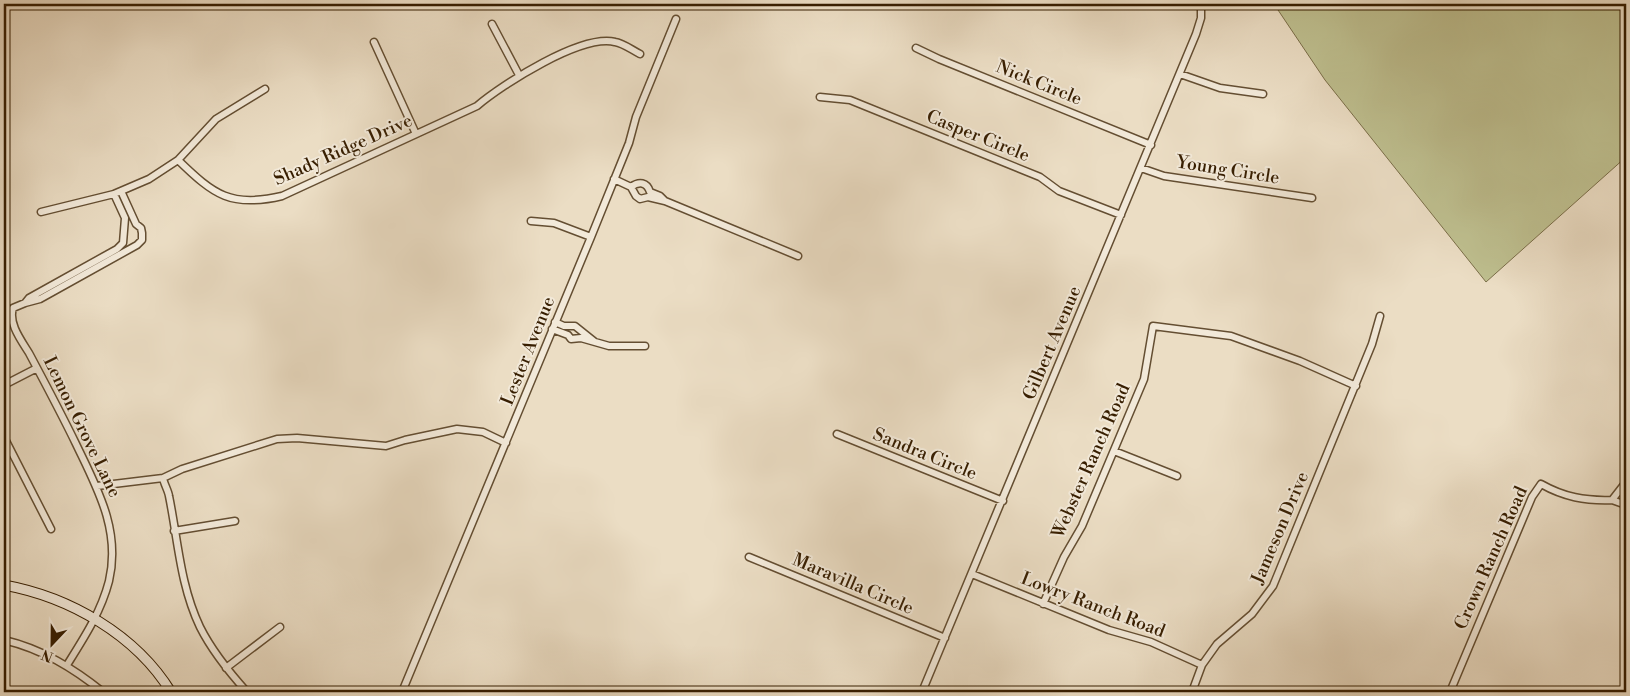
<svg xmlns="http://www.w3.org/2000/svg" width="1630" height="696" viewBox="0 0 1630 696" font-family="'Libre Bodoni',serif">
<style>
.green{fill:#bebf8f;stroke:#7a6e48}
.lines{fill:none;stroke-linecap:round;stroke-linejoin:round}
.minor-casing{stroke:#644e32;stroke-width:9}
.secondary-casing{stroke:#371e01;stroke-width:11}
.minor{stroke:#f2e9d9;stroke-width:6}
.secondary{stroke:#f2e9d9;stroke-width:9}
.labels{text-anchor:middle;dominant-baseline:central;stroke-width:4;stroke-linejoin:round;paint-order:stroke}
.street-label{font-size:18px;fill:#371e01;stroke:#f2e9d9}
</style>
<rect width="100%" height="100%" fill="#ebddc4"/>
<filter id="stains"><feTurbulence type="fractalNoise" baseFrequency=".004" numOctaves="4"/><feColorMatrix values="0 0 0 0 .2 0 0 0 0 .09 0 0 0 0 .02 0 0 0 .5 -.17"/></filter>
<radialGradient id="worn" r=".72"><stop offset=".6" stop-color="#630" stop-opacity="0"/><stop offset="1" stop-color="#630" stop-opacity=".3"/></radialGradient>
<path class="green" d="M1274,4H1626V157L1486,282L1325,80Z"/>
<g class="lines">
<defs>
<path id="minor" d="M492,24L519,75
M374,42L416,134
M916,48L939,59L1151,145
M1180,74L1220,88L1263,94
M820,97L850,100L1040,177L1059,191L1121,215
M178,160C214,195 231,208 282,196L477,106C503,84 581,34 615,42C623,43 632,50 640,54
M1141,168L1164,176L1312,198
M614,179L631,187L636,196L640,199L648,197L665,201L798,256
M631,187C639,181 647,182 650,192L660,196L665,201
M41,212L114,194L149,179L178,160L216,119L265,89
M531,221L554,223L591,237
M25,303L29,298L117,249L123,243L125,218L114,194
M555,322L564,326H575L595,342
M552,329L568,335L571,339L581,338L609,346H645
M4,385L37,368
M837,434L1003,501
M4,437L51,529
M1114,451L1177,476
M163,478C164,484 168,490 169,496C178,540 180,585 200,627C212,651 229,672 247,692
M97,486L163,478L182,469L277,439L297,438L386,446L405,440L457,429L483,432L506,443
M1612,500L1626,505
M174,531L235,521
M749,557L945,638
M972,574L1109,630L1151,642L1202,665
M1043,604L1064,557L1082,526L1144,379L1153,326L1231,336L1300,361L1356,386
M4,640C42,649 73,668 103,692
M67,665C84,638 101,612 109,581C121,530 97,488 76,444C61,413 45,383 29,353C21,340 8,323 13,308L25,303L40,299L137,245L142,240V233L141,228L136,224L121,191
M226,668L280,627
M402,692L591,237L629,143L636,117L676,19
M922,692L1196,34L1201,18V4
M1192,692L1202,665L1217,644L1252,614L1273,586L1372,344L1380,316
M1450,692L1532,497L1541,484C1564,497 1585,501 1612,500L1626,482"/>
<path id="secondary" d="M4,585C70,597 136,635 171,692"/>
</defs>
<use href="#minor" class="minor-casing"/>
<use href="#secondary" class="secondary-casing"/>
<use href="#minor" class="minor"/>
<use href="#secondary" class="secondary"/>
</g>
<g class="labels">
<g class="street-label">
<text transform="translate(1039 83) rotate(22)">Nick Circle</text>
<text transform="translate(978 136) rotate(22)">Casper Circle</text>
<text transform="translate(343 150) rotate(-24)">Shady Ridge Drive</text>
<text transform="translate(1228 170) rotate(9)">Young Circle</text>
<text transform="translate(1052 343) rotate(-67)">Gilbert Avenue</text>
<text transform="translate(528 351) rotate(-68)">Lester Avenue</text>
<text transform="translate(82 427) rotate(64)">Lemon Grove Lane</text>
<text transform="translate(925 454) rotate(22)">Sandra Circle</text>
<text transform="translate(1091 461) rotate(-66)">Webster Ranch Road</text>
<text transform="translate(1280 528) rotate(-67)">Jameson Drive</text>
<text transform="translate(1491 558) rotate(-66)">Crown Ranch Road</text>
<text transform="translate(853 584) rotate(23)">Maravilla Circle</text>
<text transform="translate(1093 605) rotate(21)">Lowry Ranch Road</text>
</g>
</g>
<rect width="1630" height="696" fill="none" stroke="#ebddc4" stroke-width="20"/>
<rect x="5" y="5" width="1620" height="686" fill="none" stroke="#371e01" stroke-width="2.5"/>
<rect x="10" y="10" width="1610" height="676" fill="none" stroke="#371e01"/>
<g transform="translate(52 644) rotate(202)" stroke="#f2e9d9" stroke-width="4" paint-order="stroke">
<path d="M0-4L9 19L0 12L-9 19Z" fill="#371e01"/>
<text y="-8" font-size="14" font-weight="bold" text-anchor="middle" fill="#371e01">N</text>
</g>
<rect width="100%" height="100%" filter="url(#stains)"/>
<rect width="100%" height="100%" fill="url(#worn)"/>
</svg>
